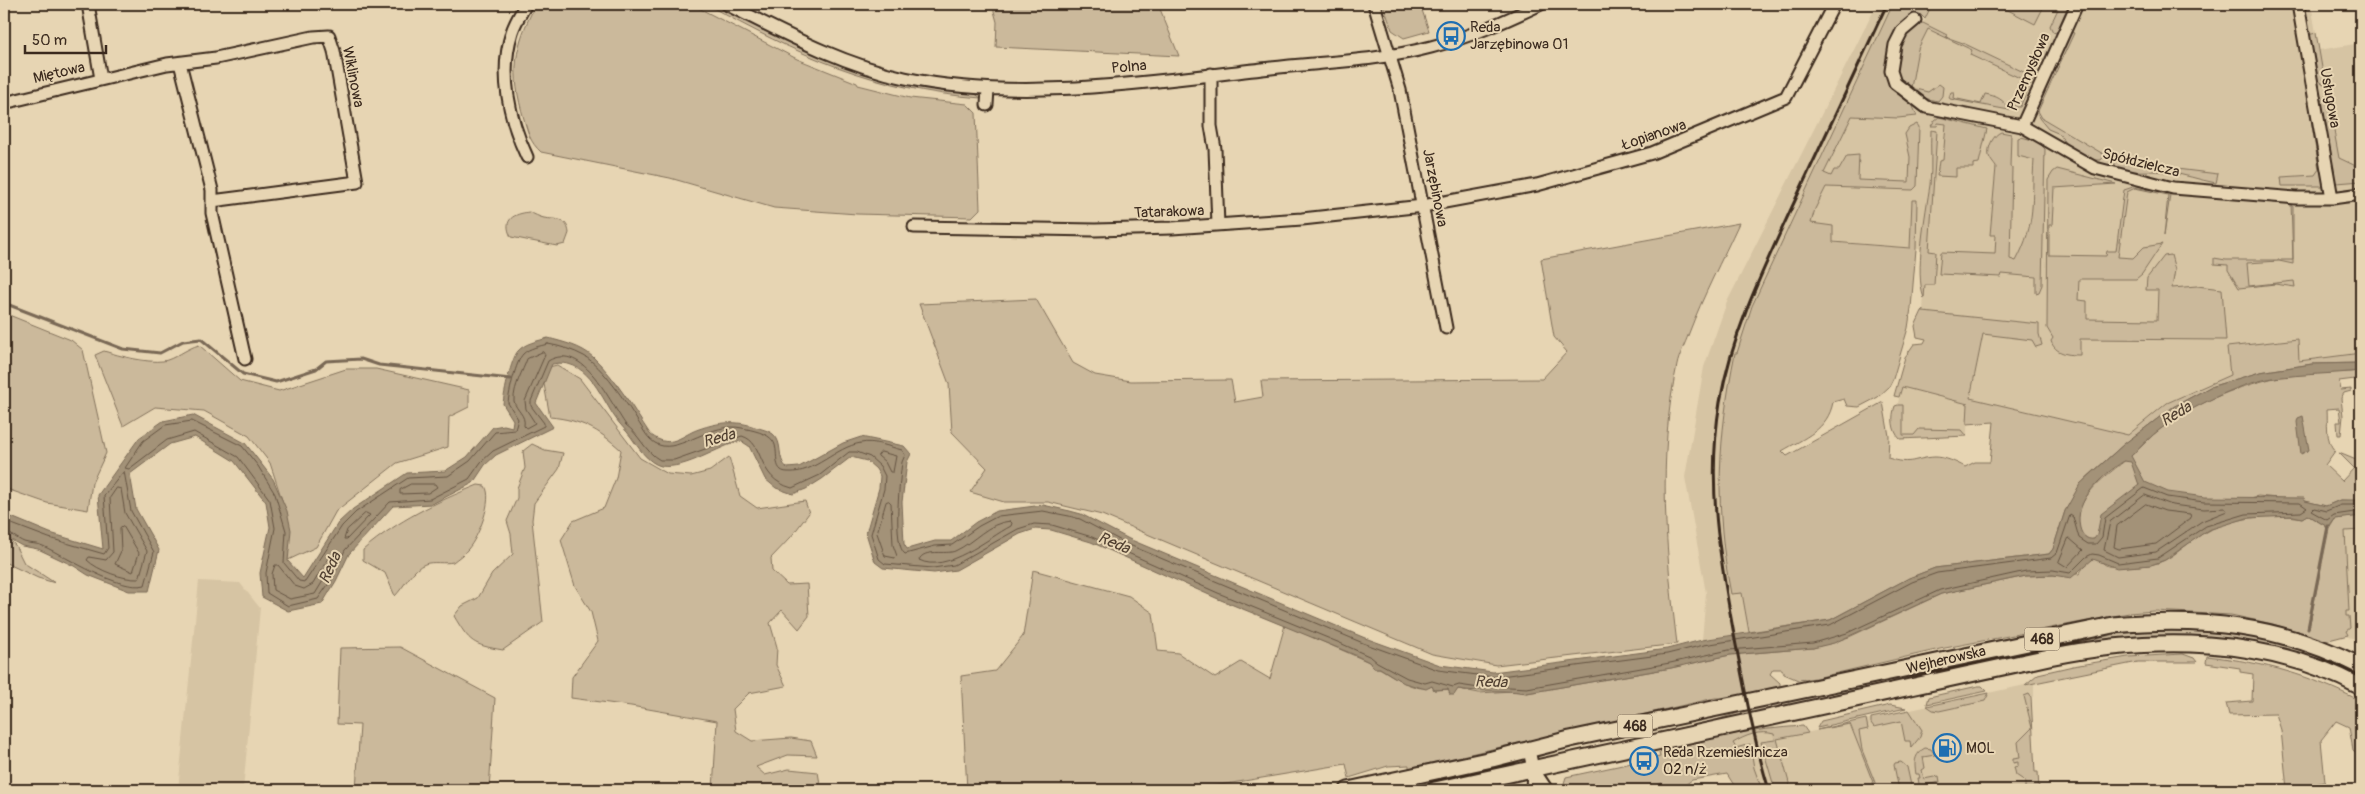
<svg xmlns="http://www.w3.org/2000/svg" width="2365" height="794" viewBox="0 0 2365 794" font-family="Pangolin,sans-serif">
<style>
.built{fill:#d6c4a3}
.green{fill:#cbb99b;stroke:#83725c}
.water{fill:#a39278;stroke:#796854;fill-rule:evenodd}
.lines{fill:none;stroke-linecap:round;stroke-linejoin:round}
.shore{stroke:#655442;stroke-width:1}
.stream{stroke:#796854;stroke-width:3}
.minor-casing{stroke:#3b2a1e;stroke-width:15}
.major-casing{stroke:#3b2a1e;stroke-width:19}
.minor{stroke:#e7d5b3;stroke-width:11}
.major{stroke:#e7d5b3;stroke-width:15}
.rail{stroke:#3b2a1e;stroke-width:3}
.labels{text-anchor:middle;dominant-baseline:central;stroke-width:4;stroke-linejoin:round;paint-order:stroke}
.shield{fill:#e7d5b3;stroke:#6f5d4b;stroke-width:1}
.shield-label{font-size:14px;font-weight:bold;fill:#3b2a1e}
.poi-label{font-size:15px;fill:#3b2a1e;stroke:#e7d5b3;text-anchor:start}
.street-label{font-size:15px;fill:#3b2a1e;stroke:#e7d5b3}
.water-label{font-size:16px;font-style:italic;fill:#503f30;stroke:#e7d5b3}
</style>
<rect width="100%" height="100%" fill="#e7d5b3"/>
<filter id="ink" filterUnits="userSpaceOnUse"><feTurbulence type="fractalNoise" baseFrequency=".02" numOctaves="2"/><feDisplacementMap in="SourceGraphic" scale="10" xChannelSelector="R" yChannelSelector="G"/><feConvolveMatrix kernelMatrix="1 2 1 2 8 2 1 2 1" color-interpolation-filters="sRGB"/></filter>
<g filter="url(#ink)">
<path class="built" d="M1877,4H1897L1850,107L1913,114L1916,105L1901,70L1932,4H2311L2319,50L2361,43V353L2254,367L2167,403L2128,435L1970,398L1982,334L1923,312L1926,249L1793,238L1742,593L1749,632L1702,640L1706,593L1685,477L1704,367L1727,302Z
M1902,387L1968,404L1967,434L1896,435L1895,415Z
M2361,520V641L2336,633L2337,523Z
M199,581L240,583L260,608L243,790H178Z
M1762,683L1778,739L2034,683V696L2031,697L2035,772H2038L2039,790H1745L1725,736L1724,690Z"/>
<path class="green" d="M536,4H691L797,59L857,83L858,85L910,98L967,104L976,113L980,209L972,217L857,214L774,208L670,178L541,152C530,142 528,133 524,119C510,73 514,46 536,4Z
M706,4H716L795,45L855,69L974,93L981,98C875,90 797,55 706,4Z
M992,4H1158L1179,56L996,47L997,22Z
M1383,4H1420L1429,31L1404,38L1392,30Z
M1893,4H1932L1925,19L1920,14L1914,15L1900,31L1894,87L1912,104L1917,116L1898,118L1852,116L1824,173L1831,176L1834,170H1839L1847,156L1859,155L1858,180L1909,182L1910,157L1905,134L1909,128L1917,124L1919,127L1917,186L1913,190L1826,187L1815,209L1811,223L1833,226V242L1910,248L1912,200H1917L1916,249L1911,308L1908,328L1893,379L1889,387L1878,397L1859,407L1847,406L1844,399L1833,402C1828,430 1804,438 1782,451L1787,456L1883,402L1889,436L1888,458C1913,466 1913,458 1935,457C1945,457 1956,462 1965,467L1975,462H1990L1994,422L1967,424L1968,404L1902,387L1899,397L1894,396L1905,357L1914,344L1924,343L1926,339L1917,337L1915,326L1923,309V312L2039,324V334L2042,345L2036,347L2032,340L1983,334L1970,398L2128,435L2167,403L2230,375L2227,347L2298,339L2299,361L2361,353V363L2312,364L2260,372L2210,387L2173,407L2124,444L2086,478L2065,511L2053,549L2049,554L1935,568L1909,578L1830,620L1749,632L1742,593L1731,594C1714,508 1718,438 1735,353H1737L1752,306Z
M2006,4H2045L2035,24L2004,8Z
M2047,4H2069L2056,33L2053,32L2050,26L2058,9Z
M1916,23H1923L1947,35L1946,37L1963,43L2032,76L2033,78L2020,107H2015L2013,104L2020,101L2025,92L2019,88L2022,79L1970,55L1972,50L1928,29L1918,49L1911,88L1928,92L1939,84L1943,87L1942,96L1938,101C1918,98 1905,91 1894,74L1902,36Z
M2070,32L2074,33L2038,111L2042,118L2105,155L2101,160H2094L2066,145L2060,134L2048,129L2039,118L2037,111L2038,102L2059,61Z
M2316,33L2325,85L2315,78L2308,35Z
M1951,92H1954L1953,98L1981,104L1985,94C1996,96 2004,99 2009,110L1950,99L1949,97Z
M2327,93L2339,158L2358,167H2361V181L2337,183L2332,179L2319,106Z
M2310,113L2317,131L2314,132L2324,186H2282L2281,177L2315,175L2319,169Z
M1939,117L1987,129L1979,163L1973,164V168H1956V177L1937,176L1939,161L1943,160L1946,124L1938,123L1937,126H1931L1935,120Z
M1931,130L1937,131L1929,251L1936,252L1934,285H1925L1924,298C1914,274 1926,211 1930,185C1932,167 1930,148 1931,130Z
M2001,132L2011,134L2010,167L2012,168L2010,259L2016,261C2037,222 2031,200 2034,160L2018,156V138L2021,137L2037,141L2045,149L2042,285L2039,292L2036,293V277L2002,274L2001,277L1939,274L1941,252L1995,254L1996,235H1990L1996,167C1994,164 1990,160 1989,156C1987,148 1993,135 2001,132Z
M2113,158L2135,164L2218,174L2216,183C2199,180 2184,174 2166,172C2151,170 2137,172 2122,171L2116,168Z
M2057,169L2116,184L2054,188L2052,225H2049V255L2106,256L2107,251H2116L2124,190L2133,187L2168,193L2170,195L2164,236L2168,195L2135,188L2127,192L2118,257L2133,258L2144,247L2162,244L2142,274L2136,279H2079L2078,300L2087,301V319L2157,320L2158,290H2146L2147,278L2164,256L2171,255L2175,270L2172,288L2197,286L2222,289L2226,340L2080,339V355C2069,355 2055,354 2051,341L2053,338L2047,328L2048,180L2053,172Z
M2291,203L2293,207V264L2279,261L2247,263L2249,286L2294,281L2295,287L2275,284L2239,288L2228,270V265L2214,264V258L2226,260H2293Z
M529,212C534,214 539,217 544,218C556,220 567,217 569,233L565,244L557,246L511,237C502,219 514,214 529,212Z
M1739,223C1722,260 1703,296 1689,333C1685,344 1679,355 1677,365C1657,456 1666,553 1677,644L1496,665L1432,654L1102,515L1048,502H1004L970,492L987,468L952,432L949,384L919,304L1036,299L1073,363L1095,375L1131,381L1231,380L1235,402L1263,397L1261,381L1542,379L1567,352L1554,337L1541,259Z
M4,313L71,340L83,350L106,453L92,483L88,510L47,503L4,488Z
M199,345L240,381L279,391L346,369H376L469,390V407L449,417L448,447L397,463L336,511L316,547L286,561L284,506L270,463L249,436L204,411L155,407L123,426L95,355L104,351C120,356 146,363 163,361C173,360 187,348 199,345Z
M557,365L580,379L640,458L668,474L691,476L710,471L729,457L740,496L757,508L805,501L809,513L791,537L771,558L772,571L787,585L807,584L809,616L799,629L782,610L770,623L777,647L776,665L786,686L749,693L733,709L736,731L752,741L791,738L811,741L817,756L788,755L756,767L765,775L789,769L818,772L821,790H713L717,721L631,706L571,698L572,677L598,641L591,612L575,586L561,540L573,521L604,508L616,478L621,450C598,429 581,420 550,417L542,373L545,368Z
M2361,371V380L2356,381L2358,388L2355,379L2339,381L2341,390L2351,389V391L2344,393L2341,398L2343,416L2341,435H2338L2337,422H2341L2339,408L2327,409C2328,422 2325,441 2335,451L2325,465L2342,481L2354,468L2339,453L2361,462V501L2340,500L2326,506L2305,501L2258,496L2094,539L2090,540L2082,535C2066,499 2110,474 2132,455C2142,447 2150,437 2160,429C2191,405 2233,388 2270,379C2300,371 2331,374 2361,371Z
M1898,405H1903V435H1914L1919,429L1962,430L1967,436L1900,439C1892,431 1891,417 1895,406Z
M532,444L545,450L563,453L559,469L534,503L532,520L543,622L503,650C473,645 470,643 454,616L462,606L478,598L492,574L513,554L511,534L507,521L517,498V488L525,468L523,451Z
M478,485L485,486C494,499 478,538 468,549C464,554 458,558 453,562C445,564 432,561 425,564C413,568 404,587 395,596L385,573L363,560V550C398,520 436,502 478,485Z
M2307,515L2326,526L2327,530L2309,628L2329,529L2335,519L2361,516V530L2345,531L2349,611H2346V616H2349L2350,628L2346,631L2348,635L2325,641L2273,624L2231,615L2154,611L2129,613L1940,649L1816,678L1798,680L1784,674L1782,669H1773L1770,674L1780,683V687L1737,698H1715L1409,768V765L1388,766L1349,778L1346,764L1190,790H967L961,676L995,671L1023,636L1033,570L1129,596L1153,613L1158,651L1178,653L1215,678L1241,662L1270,679L1285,625L1369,662L1374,668H1379C1394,676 1416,694 1432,686L1434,690L1458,689L1479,693L1512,691L1527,693L1671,668L1730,655L1813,648L1849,637L1941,594L2026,576L2079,574C2082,570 2086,562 2091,560C2099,557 2102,564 2108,566C2118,568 2148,566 2158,563C2173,558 2186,544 2199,536C2224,519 2273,512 2302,518Z
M4,535L15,545L24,563L55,583L38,578L4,562Z
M2175,629H2212L2293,644L2361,671V675L2313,655L2223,640L1995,662L1997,659L2117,634Z
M400,647L495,698L489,790H356L360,725L337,724L340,648Z
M2183,654L2194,658L2197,662H2138L2025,685L2038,674L2073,666L2128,657Z
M2207,656C2268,663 2308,675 2361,701V757L2353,750L2349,727L2336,721L2321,740L2325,782L2287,789L2281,730L2276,714L2229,715L2226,703L2252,701L2253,674L2240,672V668L2206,663Z
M1925,672L1923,679L1556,757V756L1716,720L1757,707Z
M1978,686H1982L1987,691L1927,704L1929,697Z
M1989,693L1985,701L1939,711L1933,710L1927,706Z
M2029,694L2031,697L2035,772H2038L2039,790H2025V781L2016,775L2014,767L2018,766V762L2013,763V759L2020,758L2018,742L2032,728L2024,696Z
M1890,705L1906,708L1817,728L1821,721Z
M1909,710L1922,730L1920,737L1911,748L1910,741H1905L1901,721L1874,727L1871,723V718Z
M1866,719L1868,729L1859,731L1862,750L1878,790H1876L1850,724L1817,730Z
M1803,726L1808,733L1777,739L1791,790H1775L1761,742L1775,740L1774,734C1760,730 1746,735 1733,743L1736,748L1750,744L1754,768L1762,790H1737L1727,774L1692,780L1682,787V790H1664L1662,783L1648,790H1562L1566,777L1660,757L1659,753C1705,737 1755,729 1803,726Z
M1925,748L1931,749L1935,755L1923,757L1925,768L1922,770L1924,779L1939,776L1940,782L1921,786L1922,790H1920L1918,778H1920L1919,774H1916C1914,763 1914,754 1925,748Z
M1901,762L1907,767L1912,790H1899L1894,765L1895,763Z
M1491,765L1492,771L1405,790H1380Z"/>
<path class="water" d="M548,338C563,342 581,346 593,357C617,380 632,407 650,434C652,436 657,439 660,440C674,446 686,433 699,429C719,422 736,420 755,427C761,429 768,430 773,434C784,443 776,458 787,468L799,467L843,443L861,437L904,446L911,454L907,462L902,502L904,544L907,549L935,541H951L976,522L997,511L1043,505L1070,511L1081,514L1129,539L1365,638L1440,665L1493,672L1667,649L1702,640L1830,620L1909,578L1935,568L2049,554L2053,549L2065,511L2080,484L2124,444L2173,407L2210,387L2260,372L2312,364L2361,363V371C2332,374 2303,374 2273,378C2237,384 2192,407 2162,428C2150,436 2141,447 2131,456L2145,482L2168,492L2205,497L2304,498L2305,501L2326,506L2340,500H2359L2361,501V516L2335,519L2327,530L2326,526L2307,515L2302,518L2293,516L2247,518L2208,530L2165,560L2151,565L2117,568L2093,559L2071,578L2053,575L2026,576L1941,594L1834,643L1813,648L1730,655L1671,668L1527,693C1503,689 1482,693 1458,689L1454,695H1450L1448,689L1434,690L1432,686L1426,689L1404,683L1380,668H1374L1369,662L1355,655L1216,598L1091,542L1051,530L1035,529L1020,534L956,570L934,573L883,568L875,562L866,533L879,488L880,476L876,469L867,461L851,457L822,479L806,489L793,494L776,488L765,479L749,446L741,441C718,446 686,470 661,466C648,463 638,447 631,437C626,430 619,424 614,416C599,393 586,357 552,364L536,403L553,427L496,455L485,465L473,483L432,504L393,506L349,554L336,581L322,604L288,611L262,597L260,573L270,527L266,502L234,461L195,437L170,444L130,474L136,509L159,550L149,591H129L88,575L74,566L38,549L22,546L4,536V514L50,533L103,549L98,495L139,438L163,421L193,415L245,443L273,479L287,511L291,530L288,561L303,578L338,523L353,509L407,473L445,471L467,457L493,427L504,425L512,427L513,420L503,404C504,393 511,359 518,351C525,343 538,341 548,338ZM2124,461L2131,462L2139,485L2101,514L2097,535L2094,539C2086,540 2082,535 2080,528C2073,500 2103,475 2124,461Z
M2303,416L2309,450L2301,454L2297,422L2298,418Z"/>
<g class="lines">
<path class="shore" d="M548,344C560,346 573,350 584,356C602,366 626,402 637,420C644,430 647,440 659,445C680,453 712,421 742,428C752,430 768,433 773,441C780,450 771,472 788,472C815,474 835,447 861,443C873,440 890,447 902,450L905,455L902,462C900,478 892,545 905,554L935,546L952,545L979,526L998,516L1043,511L1069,516L1080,519L1127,544L1363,643L1438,670L1493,677L1667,654L1704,645L1830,625L1912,582L1937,573L2051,558L2057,553L2070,515L2073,517L2079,538L2088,544H2096L2102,537L2105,518L2144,488L2167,497L2204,502L2300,503L2307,508L2301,512L2246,514L2206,526L2158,558L2118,563L2099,555L2092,554L2086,557L2070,573L2053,570L2026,571L1940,590L1847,633L1813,643L1729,650L1670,663L1527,688L1492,686L1479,688L1459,685L1453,687L1432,681L1425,683L1407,678L1377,662L1371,657L1340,643L1218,593L1092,537L1052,525L1034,524L1018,529L954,565L933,568L885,564L879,559L871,534L884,489L885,476L880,466L870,457L857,452H849L820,475L792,488C755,478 766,443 742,436L674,460H660C645,452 639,434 626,425C610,403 584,340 548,361L531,401V406L544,423V426L493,451L481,462L469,479L430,499L390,502L345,550L332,579L318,599L288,606L267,593L266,573L275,528L270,500L238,457L194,432L167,440L129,469L125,468L143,441L165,425L192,421L242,446L258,466L275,494L286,531L284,563L299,581L305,582L342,526L356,512L408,478L448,476L470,461L495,432L515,430L518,419L508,403C509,392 516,361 523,354C529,348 540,346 548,344Z
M543,352L545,355L525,401L526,409L535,423L526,428L524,426C526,414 516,411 514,401C513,387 523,371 527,359Z
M881,452L896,456L893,472H890L885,462L878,456Z
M411,484H435L437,487L428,493L400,494V490Z
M117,488L121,489L125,513L147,551L139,579C124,580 97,570 87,560L89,557L106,560L113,552L110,498Z
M2145,495L2172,505L2204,509L2225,508L2227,511L2202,521L2156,552L2118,557L2104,550L2110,522Z
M889,501L891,503L893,545L897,556L895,558L885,556L877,533L886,502Z
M2146,504L2165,511L2190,514L2191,518L2156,544L2119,549L2114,547L2117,526Z
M2361,505H2341L2326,511L2314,508L2311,511L2327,520L2334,515L2361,511
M366,513L370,515L347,539H344L347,530Z
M4,521L49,538L104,554L108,548L104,496L124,471L131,511L154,552L145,585C120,592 67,557 43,546C37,543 30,544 24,542C17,539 11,533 4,532
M1010,521L1012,523L1011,526C988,538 946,574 919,560C924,548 946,555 955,551C975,542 987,523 1010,521Z
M123,526L139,553L133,572L115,564L121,551L120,528Z
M2069,538L2083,550L2067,567L2059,562Z
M330,559L331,562L326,576L315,594L290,599L273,590L272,574L275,565H278L295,586L304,589L313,584L327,560Z"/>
<path class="stream" d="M4,303L123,349L160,353L183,341L201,339L243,374L276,382L316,369L326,361L361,359L379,365L511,379
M2308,628L2328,526"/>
<defs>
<path id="minor" d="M88,4L101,79
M526,4C521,13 515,22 512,32C499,73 509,119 527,157
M726,4C784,33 841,64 905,78C1022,103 1154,81 1271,68C1324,62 1379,61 1431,47C1470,37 1505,21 1541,4
M1374,4L1400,90L1446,328
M2298,4L2332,198
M1915,20L1902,31L1895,45L1891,71L1895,83L1926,107L2022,126L2095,168L2173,188L2296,198H2332L2361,194
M180,63L212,190V213L245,359
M1211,74V126L1215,149L1218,225
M4,103L167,64L216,58L313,37L329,36L334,51L357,182L212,201
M987,105L988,89
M2022,126L2077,4
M914,227L1095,230L1172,228L1302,219L1423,206L1537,185L1652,153L1786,97L1834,4
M1529,750L1533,769L1532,790
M1533,769L1547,790"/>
<path id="major" d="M1348,790L1492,759L1570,739L2113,625C2204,617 2279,625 2361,666
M1435,790L2049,657C2153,636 2266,636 2361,687"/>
</defs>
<use href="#minor" class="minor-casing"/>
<use href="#major" class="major-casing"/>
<use href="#minor" class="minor"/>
<use href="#major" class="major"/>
<path class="rail" d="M1769,790C1754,741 1745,691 1735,640C1720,559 1706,485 1720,402C1732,333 1763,270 1792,207C1824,139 1855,72 1887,4"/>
</g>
</g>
<defs>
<symbol id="bus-ring" viewBox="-11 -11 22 22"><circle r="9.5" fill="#e7d5b3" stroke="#1f6fb2" stroke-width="1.5"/><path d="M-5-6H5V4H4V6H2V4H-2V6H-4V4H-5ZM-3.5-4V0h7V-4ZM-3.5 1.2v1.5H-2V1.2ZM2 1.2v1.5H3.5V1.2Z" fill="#1f6fb2"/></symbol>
<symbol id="fuel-ring" viewBox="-11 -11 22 22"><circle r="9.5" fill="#e7d5b3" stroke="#1f6fb2" stroke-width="1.5"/><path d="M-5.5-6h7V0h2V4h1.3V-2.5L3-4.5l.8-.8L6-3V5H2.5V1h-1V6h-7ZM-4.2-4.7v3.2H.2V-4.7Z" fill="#1f6fb2"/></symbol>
</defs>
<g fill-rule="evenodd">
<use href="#bus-ring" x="1435" y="20" width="32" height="32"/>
<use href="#fuel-ring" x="1931" y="732" width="32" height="32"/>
<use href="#bus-ring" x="1628" y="745" width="32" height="32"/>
</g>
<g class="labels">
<g class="shield">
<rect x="2024.5" y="627.5" width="35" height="23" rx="4"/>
<rect x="1617.5" y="714.5" width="35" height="23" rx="4"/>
</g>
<g class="shield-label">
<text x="2042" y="639">468</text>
<text x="1635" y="726">468</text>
</g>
<g class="poi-label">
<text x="1470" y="27">Reda<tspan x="1470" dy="17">Jarzębinowa 01</tspan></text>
<text x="1966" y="748">MOL</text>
<text x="1663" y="752">Reda Rzemieślnicza<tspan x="1663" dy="17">02 n/ż</tspan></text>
</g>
<g class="street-label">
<text transform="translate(1129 67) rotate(-5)">Polna</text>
<text transform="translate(2029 72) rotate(-66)">Przemysłowa</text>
<text transform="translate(59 73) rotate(-13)">Miętowa</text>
<text transform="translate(353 77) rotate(79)">Wiklinowa</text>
<text transform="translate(2330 98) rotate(80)">Usługowa</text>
<text transform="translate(1654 135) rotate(-19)">Łopianowa</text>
<text transform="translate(2141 163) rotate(14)">Spółdzielcza</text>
<text transform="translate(1435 188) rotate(79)">Jarzębinowa</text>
<text transform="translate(1169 212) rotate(-2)">Tatarakowa</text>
<text transform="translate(1946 660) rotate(-13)">Wejherowska</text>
</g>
<g class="water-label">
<text transform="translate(2176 414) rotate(-31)">Reda</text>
<text transform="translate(719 438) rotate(-16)">Reda</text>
<text transform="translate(1114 543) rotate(23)">Reda</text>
<text transform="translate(330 568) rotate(-66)">Reda</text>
<text transform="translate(1491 682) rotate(2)">Reda</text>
</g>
</g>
<rect width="2365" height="794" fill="none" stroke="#e7d5b3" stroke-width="20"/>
<rect x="10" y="10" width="2345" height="774" fill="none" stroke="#3b2a1e" stroke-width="2" filter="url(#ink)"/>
<path d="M25 45v8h81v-8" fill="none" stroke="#3b2a1e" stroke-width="2.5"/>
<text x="32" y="45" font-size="15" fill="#3b2a1e" stroke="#e7d5b3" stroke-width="4" paint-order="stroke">50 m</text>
</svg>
